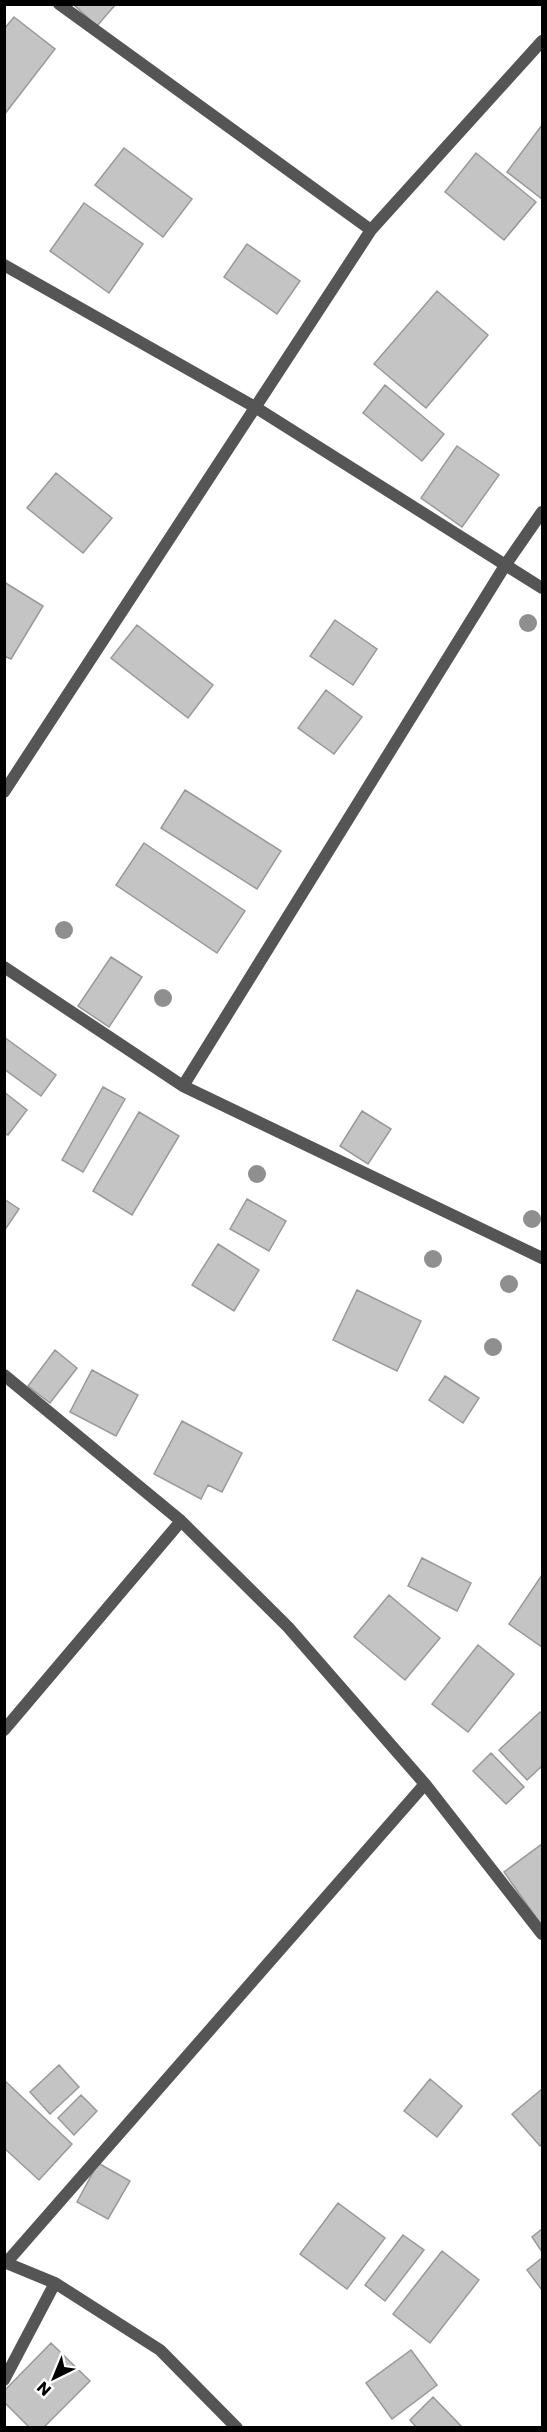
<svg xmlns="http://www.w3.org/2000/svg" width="547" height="2432" viewBox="0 0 547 2432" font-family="Poppins,sans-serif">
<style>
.building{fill:#c4c4c4;stroke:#999;stroke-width:1.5}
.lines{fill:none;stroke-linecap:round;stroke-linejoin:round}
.street{stroke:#555;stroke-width:12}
.tree{fill:#8f8f8f}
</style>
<rect width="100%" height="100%" fill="#fff"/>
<path class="building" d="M73,4H116L97,26Z
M14,17L55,49L4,115V29Z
M542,125V199L507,172Z
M124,148L192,199L163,237L95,185Z
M476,153L536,202L504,240L445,192Z
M84,203L143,244L109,293L50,251Z
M247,244L300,281L277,314L224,277Z
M437,291L488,335L426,408L374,364Z
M385,385L444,434L422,461L363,413Z
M457,446L499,475L462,527L421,498Z
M56,473L112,518L83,553L27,508Z
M4,582L43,606L11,659L4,656Z
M335,620L377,649L353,685L310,656Z
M137,625L213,685L188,718L111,658Z
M326,690L362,717L334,754L298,728Z
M185,790L281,851L257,889L161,828Z
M144,843L245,911L217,953L116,885Z
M111,957L142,977L109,1027L78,1006Z
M4,1037L56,1075L41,1096L4,1069Z
M103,1087L125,1099L83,1172L62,1160Z
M4,1092L27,1110L8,1135L4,1133Z
M362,1111L391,1129L368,1164L340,1146Z
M139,1112L179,1136L132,1215L93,1191Z
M4,1199L19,1209L4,1231Z
M247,1199L286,1221L269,1251L230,1229Z
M218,1244L259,1270L234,1311L192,1285Z
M357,1290L421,1321L397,1371L333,1340Z
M55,1350L77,1368L50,1403L28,1386Z
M92,1370L138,1395L116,1436L70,1412Z
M445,1376L479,1398L463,1423L429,1400Z
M182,1421L242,1453L222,1492L208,1485L201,1499L154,1474Z
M422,1558L471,1583L457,1611L408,1586Z
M542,1575V1647L509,1624Z
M389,1595L440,1638L405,1680L354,1637Z
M478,1645L514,1674L468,1732L432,1704Z
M540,1712L542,1714V1769L541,1767L527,1780L499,1750Z
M491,1753L524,1787L506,1804L473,1771Z
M542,1844V1926L504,1872Z
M59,2065L79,2087L50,2114L30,2092Z
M430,2079L462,2106L437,2137L404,2111Z
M4,2080L72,2144L39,2180L4,2148Z
M542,2089V2144L540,2146L512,2114Z
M81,2095L97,2111L74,2135L58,2118Z
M98,2163L130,2181L108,2219L77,2202Z
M338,2203L385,2238L347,2289L300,2254Z
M542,2229V2252L532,2237Z
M403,2235L424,2250L385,2301L365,2285Z
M442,2251L479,2280L430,2343L393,2314Z
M542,2258V2290L527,2270Z
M51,2343L90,2381L43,2428H30L4,2402V2391Z
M411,2350L437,2385L392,2419L366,2383Z
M433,2397L463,2428H417L410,2420Z"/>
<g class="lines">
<path class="street" d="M59,4L371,230
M4,265L255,407L542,588
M4,792L371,230L542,41
M4,967L183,1086L542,1258
M183,1086L506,564L542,512
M4,1375L181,1521L288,1627L425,1784L542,1934
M4,1730L181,1521
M4,2262L55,2283L160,2350L237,2428
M6,2263L425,1784
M4,2380L55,2283"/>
</g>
<g class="tree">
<circle cx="528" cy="623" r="9"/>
<circle cx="64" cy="930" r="9"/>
<circle cx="163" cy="998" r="9"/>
<circle cx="257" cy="1174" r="9"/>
<circle cx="532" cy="1219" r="9"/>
<circle cx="433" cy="1259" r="9"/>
<circle cx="509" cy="1284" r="9"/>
<circle cx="493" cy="1347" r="9"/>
</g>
<rect width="547" height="2432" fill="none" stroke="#000000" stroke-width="12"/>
<g transform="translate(54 2378) rotate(223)" stroke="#ffffff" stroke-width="4.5" paint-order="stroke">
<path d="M0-4.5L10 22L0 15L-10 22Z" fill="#000000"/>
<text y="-9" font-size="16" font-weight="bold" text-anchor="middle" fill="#000000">N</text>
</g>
</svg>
